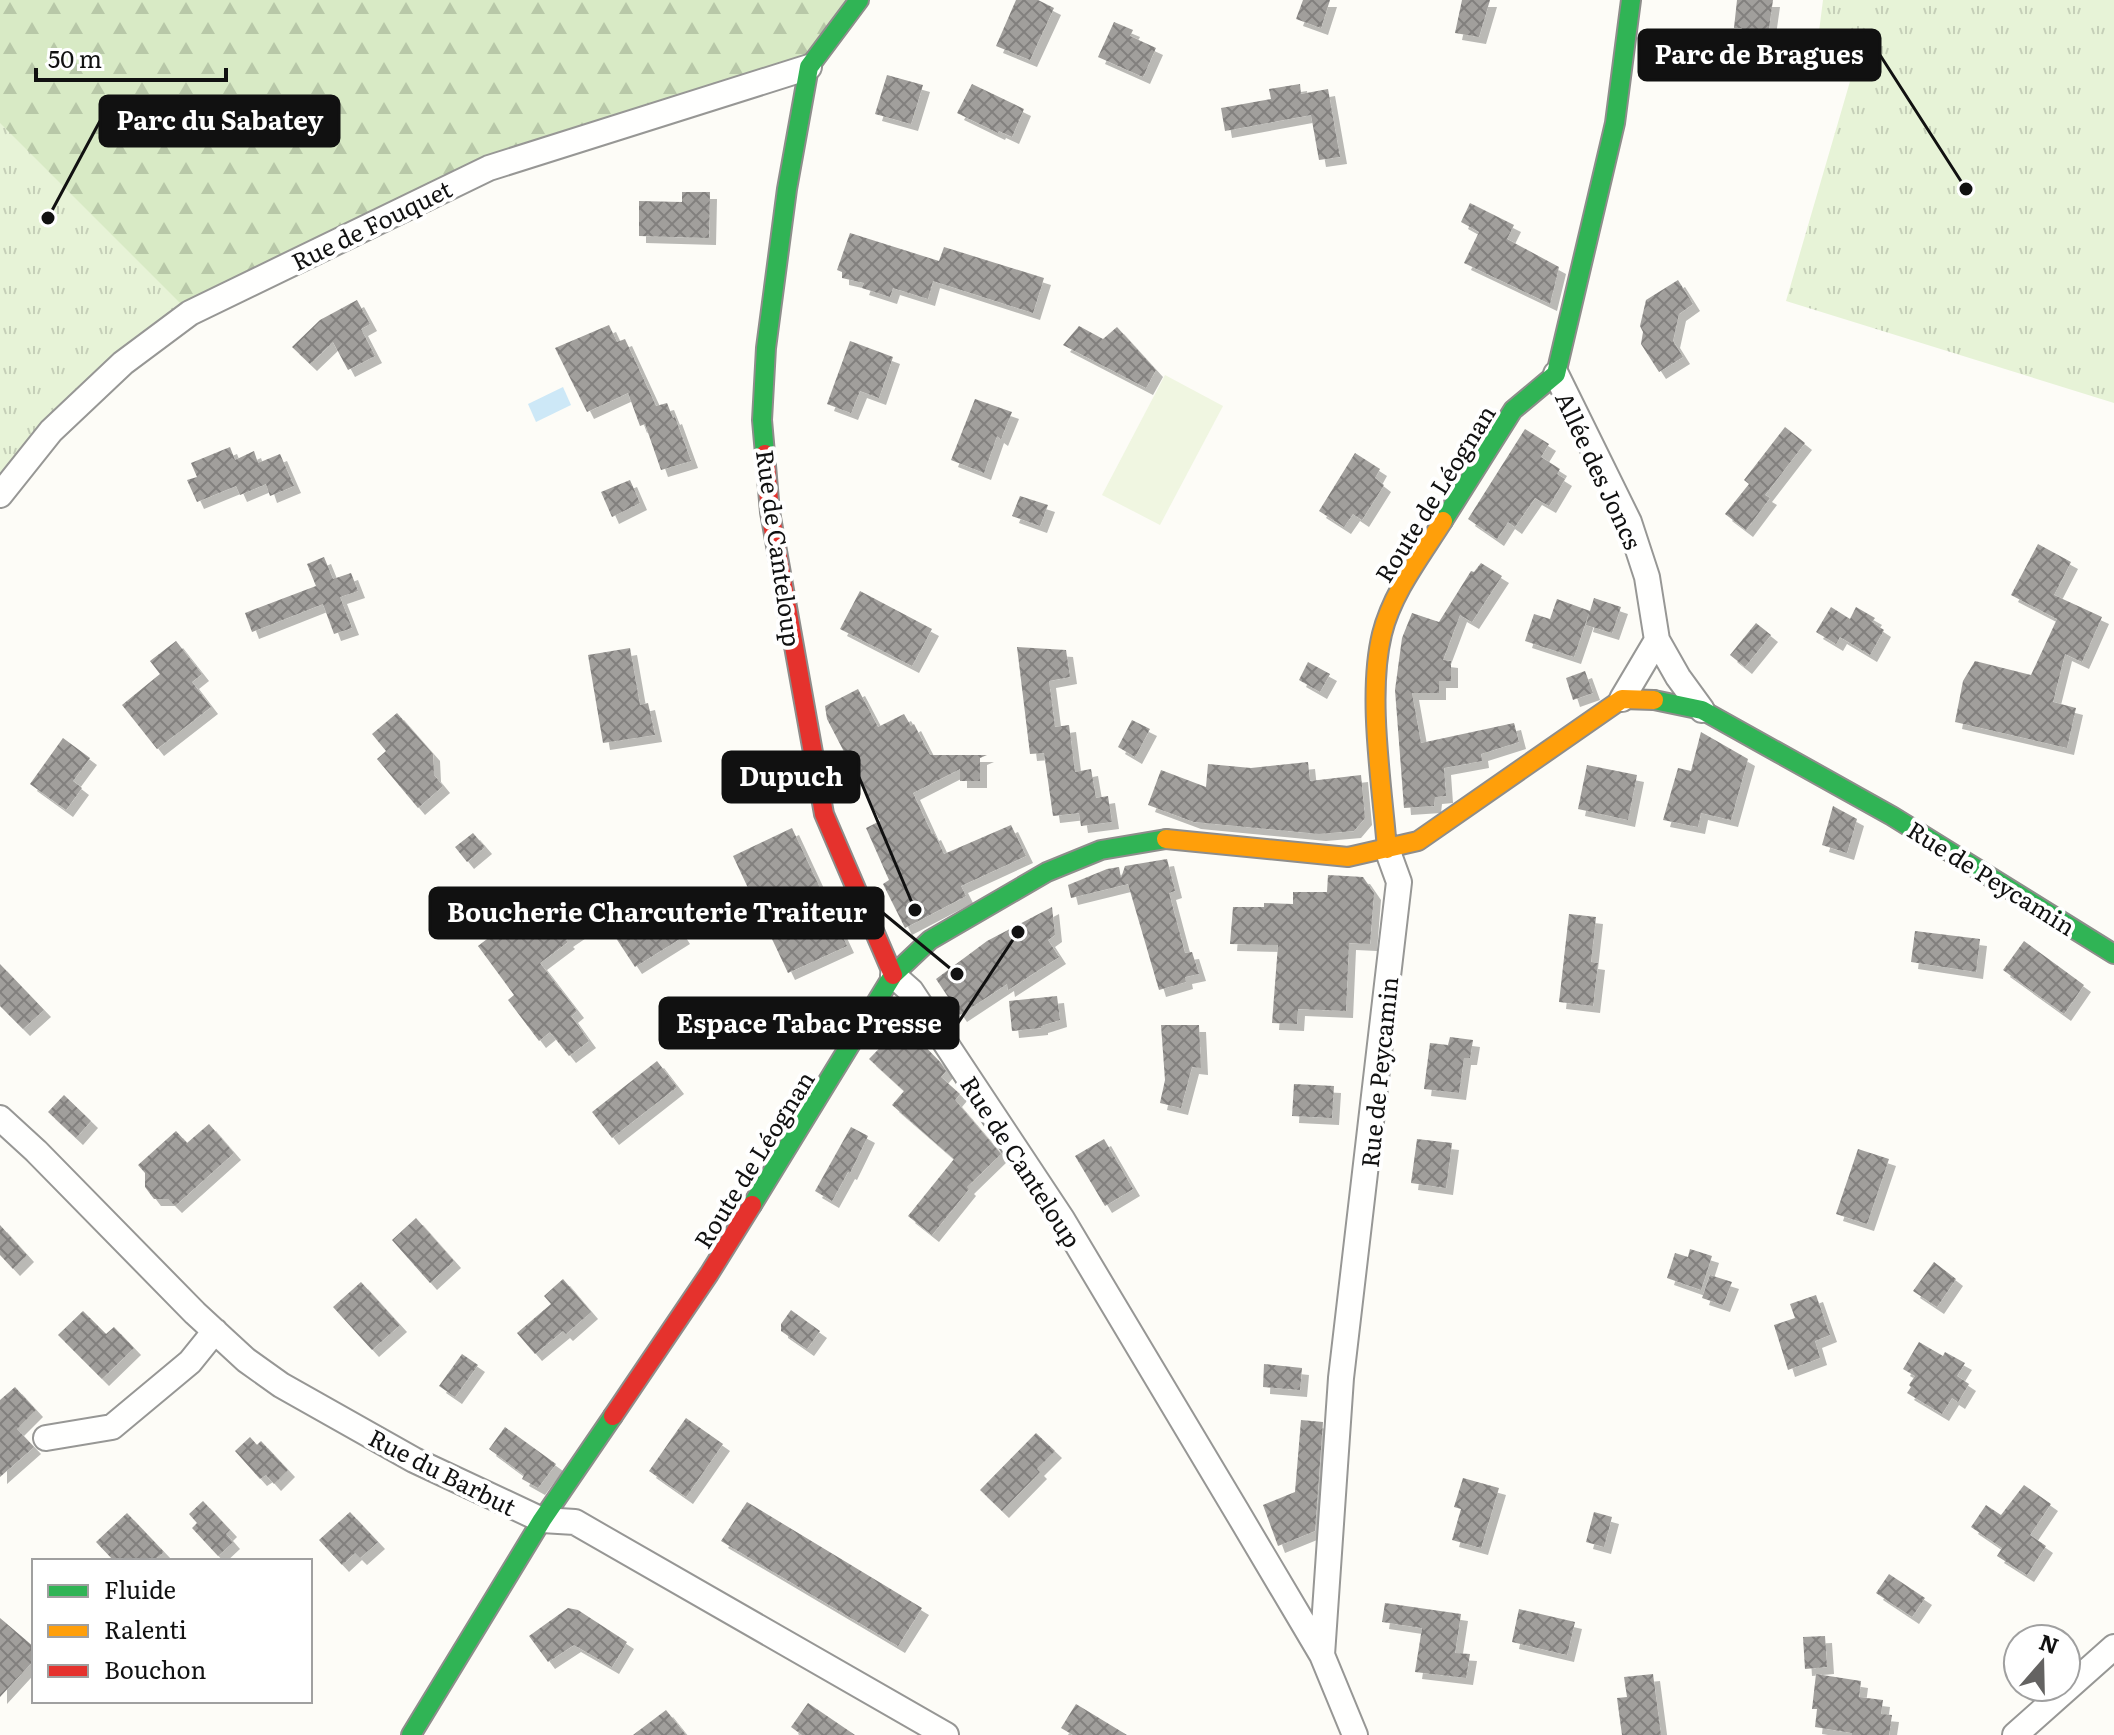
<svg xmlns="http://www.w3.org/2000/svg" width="2114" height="1735" viewBox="0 0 2114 1735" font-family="Literata,serif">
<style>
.forest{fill:url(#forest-firs)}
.park{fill:url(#park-tufts)}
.pitch{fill:#f0f6e1}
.water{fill:#cde8f7}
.building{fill:url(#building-cross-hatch);filter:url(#shadow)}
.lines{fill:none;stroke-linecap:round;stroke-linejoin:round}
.street-casing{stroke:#979795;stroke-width:28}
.fast-casing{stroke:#8e8d8b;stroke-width:22}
.slow-casing{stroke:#8e8d8b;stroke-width:22}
.jam-casing{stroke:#8e8d8b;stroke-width:22}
.street{stroke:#fffffe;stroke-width:24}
.fast{stroke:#30b455;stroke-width:18}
.slow{stroke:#ff9f0a;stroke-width:18}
.jam{stroke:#e5322d;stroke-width:18}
.labels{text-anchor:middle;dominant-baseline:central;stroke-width:8;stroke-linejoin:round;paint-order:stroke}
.street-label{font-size:24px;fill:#111;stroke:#fff}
.leader{fill:none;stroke:#111;stroke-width:3}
.callout-dot{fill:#111;stroke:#fff;stroke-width:3}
.callout{fill:#111;stroke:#111;stroke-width:3}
.callout-label{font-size:26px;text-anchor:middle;font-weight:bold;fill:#fff}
</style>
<defs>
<pattern id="forest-firs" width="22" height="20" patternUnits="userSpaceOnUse" patternTransform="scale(2)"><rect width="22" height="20" fill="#d8eac5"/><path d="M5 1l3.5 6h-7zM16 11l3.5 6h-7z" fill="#b8c8a8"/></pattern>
<pattern id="park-tufts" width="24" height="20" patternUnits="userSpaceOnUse" patternTransform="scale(2)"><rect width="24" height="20" fill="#e7f3d7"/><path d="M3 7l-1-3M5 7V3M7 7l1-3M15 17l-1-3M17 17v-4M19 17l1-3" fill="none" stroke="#c5cfb8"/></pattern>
<pattern id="building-cross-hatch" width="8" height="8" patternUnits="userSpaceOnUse" patternTransform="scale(2)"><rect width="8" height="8" fill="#a19f9c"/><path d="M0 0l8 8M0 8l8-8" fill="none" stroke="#82807e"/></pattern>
<filter id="shadow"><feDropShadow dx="7" dy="7" stdDeviation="0" flood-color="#0004"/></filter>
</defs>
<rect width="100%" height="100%" fill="#fdfcf7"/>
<path class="forest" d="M0,0H859L809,67L489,168L190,313L0,495Z"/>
<path class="park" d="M1823,0H2114V403L1786,301L1851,78L1814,71Z
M0,123L190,313L0,495Z"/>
<path class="pitch" d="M1165,375L1223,406L1160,525L1102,495Z"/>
<path class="water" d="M563,387L571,405L536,422L528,404Z"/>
<path class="building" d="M1016,0H1038L1054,8L1030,60L996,46Z
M1303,0H1330L1321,28L1296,19Z
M1462,0H1490L1479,37L1455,33Z
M1737,0H1773L1766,49L1739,45L1742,28H1734Z
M1114,22L1133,30L1130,36L1156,48L1143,77L1098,57Z
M887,75L923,85L911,124L875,114Z
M972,84L1024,109L1012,137L999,131L998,133L957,113Z
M1300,84L1301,94L1328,89L1340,157L1319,160L1311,115L1225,131L1221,108L1271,99L1269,89Z
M682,192H710L709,238L639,236V201L682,202Z
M1470,203L1514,225L1507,239L1559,267L1550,304L1464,263L1479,232L1461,222Z
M850,233L939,261L944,247L1044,278L1033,313L933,281L928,299L893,288L890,297L862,288L864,283L842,278V272L837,270Z
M1678,280L1693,304L1679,314L1673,341L1683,357L1659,372L1641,344L1643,332L1640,326L1646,300Z
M357,300L370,324L361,329L375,356L348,370L333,342L310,364L292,347L320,320Z
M609,325L617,342L625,339L656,406L667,403L673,418L675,417L691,461L661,470L645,424L640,426L628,393L587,412L555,348Z
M1079,326L1103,339L1117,327L1156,370L1146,388L1063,345Z
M850,341L893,357L879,398L860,391L851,413L827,404Z
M975,399L1012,412L1001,439L997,436L984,473L951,460Z
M1785,427L1805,443L1765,495L1770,498L1746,530L1725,514L1749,484L1744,480Z
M1525,429L1549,444L1541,457L1560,469L1557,474L1565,479L1549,506L1535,498L1515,527L1508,522L1497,539L1468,519Z
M230,447L235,460L254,451L258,463L280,454L294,486L270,496L266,484L240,495L236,486L197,502L187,480L197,477L191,463Z
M1355,453L1380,469L1375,478L1384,485L1362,520L1353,514L1344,527L1319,511Z
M630,480L640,503L612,517L601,492Z
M1020,496L1048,505L1040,526L1012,516Z
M2038,544L2071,562L2054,595L2102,617L2082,662L2065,654L2053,702L2076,708L2067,748L1955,722L1963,681L1975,661L2031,675L2057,619L2011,595Z
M324,557L333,579L351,573L358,591L340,597L352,628L334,634L323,604L252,632L245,613L316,586L307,564Z
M1481,563L1502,576L1472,622L1460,615L1443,660L1451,661V681H1439V693H1412L1421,743L1514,723L1519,742L1481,754L1482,761L1444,768L1446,796L1435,797L1434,806L1404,808L1395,690L1402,638L1412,613L1439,622L1471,571L1474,572Z
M860,591L932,629L912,666L840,629Z
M1594,598L1621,607L1612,633L1586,625L1589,613L1574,657L1525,641L1534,614L1550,619L1557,599L1590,611Z
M1831,607L1850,619L1856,607L1875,618L1872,622L1884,630L1870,655L1840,637L1836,644L1816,632Z
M1756,623L1771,635L1745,667L1730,655Z
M176,641L202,674L192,682L211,707L157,749L122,705L160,674L150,661Z
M1017,647L1066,650L1070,677L1049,681L1055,727L1069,725L1075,772L1091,769L1096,798L1108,796L1112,822L1081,826L1079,813L1053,816L1044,753L1030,754Z
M630,648L640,705L648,703L655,735L603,743L588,655Z
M1308,662L1330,674L1320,692L1299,680Z
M1585,671L1593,693L1573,700L1566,678Z
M858,689L878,727L904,714L911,726L914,724L930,755H987L980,758V781H960V769L913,793L932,834L934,833L944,854L1011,825L1026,856L961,886L966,896L905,928L883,884L889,880L866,828L880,821L827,719L825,706Z
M397,713L433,754L434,775L443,786L418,808L377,759L386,751L372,734Z
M1132,720L1150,729L1135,757L1118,747Z
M1701,732L1748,759L1731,820L1701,813L1698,827L1663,820L1678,768L1691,771Z
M63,738L90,758L73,781L82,788L66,810L30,784Z
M1308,762L1310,781L1361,775L1365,818L1354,831L1319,834L1194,822L1148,805L1161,770L1206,787L1208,764L1251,768Z
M1587,765L1637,775L1628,820L1578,809Z
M1833,806L1857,819L1847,853L1822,845Z
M792,828L847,946L788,973L733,856Z
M473,833L485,847L467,862L455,847Z
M1167,859L1175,891L1169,893L1185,953L1192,952L1199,974L1185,977L1186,982L1159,990L1128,884L1071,898L1068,885L1107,869L1119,867L1121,878L1125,866Z
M1328,875L1363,877L1374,893L1370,944L1349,943L1346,1011L1298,1009L1297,1024L1272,1023L1278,945L1230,944L1233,907H1264V903L1293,904V892H1327Z
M579,896L581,900L583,898L597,919L566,940L568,942L540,963L577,1011L571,1016L589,1041L569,1056L550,1032L539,1041L508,1000L514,995L478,946L537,901L548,916Z
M658,898L683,937L635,967L610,929Z
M1052,907L1055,935L1048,940L1059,957L1008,990L1007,984L960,1015L936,979L987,941Z
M1569,914L1596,917L1591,962L1598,963L1593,1006L1559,1002Z
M1915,931L1980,939L1976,972L1911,962Z
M2024,941L2084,985L2064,1014L2003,970Z
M0,964L44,1010L23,1029L0,1006Z
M1057,996L1060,1020L1041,1026V1028L1012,1031L1009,1001Z
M903,1024L940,1062L946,1071L941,1077L960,1094L955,1100L1001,1154L967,1187L969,1189L932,1235L908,1216L954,1159L892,1105L904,1091L869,1059Z
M1161,1025H1199L1201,1068L1192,1067L1181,1108L1160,1103L1165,1080Z
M1450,1037L1473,1040L1470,1058H1464L1459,1093L1424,1089L1430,1043L1448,1045Z
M657,1061L677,1087L612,1138L592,1112Z
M1294,1084L1334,1086L1332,1118L1292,1116Z
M64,1095L91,1121L76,1138L48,1112Z
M209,1124L234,1153L175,1206L168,1199H154L145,1187V1173L138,1165L176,1131L187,1143Z
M851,1127L868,1136L850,1173L848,1172L832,1201L815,1191Z
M1104,1139L1133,1189L1105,1206L1075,1156Z
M1417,1139L1452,1143L1446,1188L1411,1183Z
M1858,1149L1889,1159L1867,1224L1836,1214Z
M416,1218L454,1261L430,1283L392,1240Z
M0,1225L27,1255L13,1269L0,1255Z
M1690,1249L1712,1256L1701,1290L1667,1278L1675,1253L1688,1257Z
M1934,1262L1956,1279L1937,1307L1913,1291Z
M1710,1275L1732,1282L1723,1305L1702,1298Z
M563,1279L591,1312L566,1334L563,1331L535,1354L517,1333L551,1304L544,1296Z
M361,1282L400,1325L372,1350L333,1307Z
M1816,1295L1830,1335L1815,1341L1820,1358L1788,1370L1774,1325L1795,1318L1790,1304Z
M791,1310L820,1331L807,1349L781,1331V1324Z
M83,1311L106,1334L114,1327L134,1348L102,1379L58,1335Z
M1919,1342L1943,1356L1945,1352L1965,1363L1957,1376L1969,1384L1958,1402L1952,1398L1942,1414L1907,1393L1911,1387L1909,1385L1915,1376L1903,1369Z
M462,1354L478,1365L455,1397L439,1386Z
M1264,1364L1302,1368L1300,1390L1263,1387Z
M15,1387L36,1410L17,1429L34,1447L0,1477V1400Z
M686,1418L723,1444L686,1497L649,1471Z
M1301,1420L1323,1422L1315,1531L1278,1546L1263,1505L1295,1492Z
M505,1427L556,1464L538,1488L522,1479L524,1475L489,1449Z
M1036,1433L1055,1451L1037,1469L1040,1472L1002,1511L980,1490Z
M250,1437L257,1445L261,1441L288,1470L274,1484L266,1475L260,1479L235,1451Z
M1463,1478L1499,1488L1481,1548L1452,1540L1461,1509L1454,1507Z
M2024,1485L2051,1504L2030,1535L2046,1546L2027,1575L1997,1556L2002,1548L1971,1527L1986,1505L2001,1515Z
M203,1501L230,1530L226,1534L233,1542L218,1556L192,1528L197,1523L189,1514Z
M747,1502L922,1608L898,1646L721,1541Z
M350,1512L378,1542L360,1558L355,1553L342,1565L319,1540Z
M1594,1512L1612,1517L1604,1547L1586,1542Z
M127,1513L164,1552L153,1561H114L96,1542Z
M1889,1574L1925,1598L1912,1617L1876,1593Z
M1385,1603L1461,1614L1455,1653L1470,1654L1466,1678L1415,1672L1422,1628L1382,1622Z
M568,1608L578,1610L627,1642L612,1667L574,1645L548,1662L529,1636Z
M1519,1609L1575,1622L1567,1655L1512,1642Z
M0,1618L34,1647V1660L0,1697Z
M1825,1636L1827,1667L1805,1669L1803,1637Z
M1653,1674L1661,1735H1622L1617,1698L1627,1697L1624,1677Z
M1816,1674L1861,1681L1859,1697L1883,1700L1881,1714L1892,1715L1889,1735H1852V1733L1815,1727L1817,1709H1812Z
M808,1703L855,1735H802L791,1727Z
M1076,1704L1127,1735H1073L1061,1728Z
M666,1710L686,1735H633Z"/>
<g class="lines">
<defs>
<path id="street" d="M1556,374L1629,522L1647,577L1657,640L1622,699
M0,495L51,431L123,363L190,313L489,168L809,67
M1657,640L1678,677L1702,710
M893,975L911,991L1062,1219L1236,1510L1322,1655L1355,1735
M0,1118L36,1151L195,1313L246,1360L281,1385L414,1460L542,1520L575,1522L946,1735
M46,1438L112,1427L190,1362L215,1331
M1322,1655L1341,1378L1399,882L1387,849
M2015,1735L2114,1647"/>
<path id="fast" d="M765,454L762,420L766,348L787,189L809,67L859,0
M1443,521L1513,410L1556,374L1615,123L1631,0
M1654,700L1702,710L1892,816L2114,954
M752,1205L893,975L930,940L1047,872L1101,850L1166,839
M411,1735L542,1520L613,1416"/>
<path id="slow" d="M1166,839L1348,857L1418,841L1622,699L1654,700
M1387,849C1382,785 1367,695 1382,634C1392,593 1421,556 1443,521"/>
<path id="jam" d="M765,454L770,512L824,814L893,975
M613,1416L709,1274L752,1205"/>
</defs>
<use href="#street" class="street-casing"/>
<use href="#fast" class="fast-casing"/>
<use href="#slow" class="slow-casing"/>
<use href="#jam" class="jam-casing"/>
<use href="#street" class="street"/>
<use href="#fast" class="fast"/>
<use href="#slow" class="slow"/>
<use href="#jam" class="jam"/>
</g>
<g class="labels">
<g class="street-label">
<text transform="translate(371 224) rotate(-26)">Rue de Fouquet</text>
<text transform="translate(1600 470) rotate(65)">Allée des Joncs</text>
<text transform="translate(1434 493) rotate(-58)">Route de Léognan</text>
<text transform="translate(780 548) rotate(82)">Rue de Canteloup</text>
<text transform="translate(1992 877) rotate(32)">Rue de Peycamin</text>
<text transform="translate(1378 1072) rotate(-84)">Rue de Peycamin</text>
<text transform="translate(753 1159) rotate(-58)">Route de Léognan</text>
<text transform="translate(1022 1161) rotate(57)">Rue de Canteloup</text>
<text transform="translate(443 1471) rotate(27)">Rue du Barbut</text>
</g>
</g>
<path class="leader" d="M1966 189L1880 55M48 218L100 121M915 910L859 777M957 974L883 913M1018 932L958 1023"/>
<g class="callout-dot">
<circle cx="1966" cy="189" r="8"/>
<circle cx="48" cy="218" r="8"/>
<circle cx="915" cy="910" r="8"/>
<circle cx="957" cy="974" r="8"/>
<circle cx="1018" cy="932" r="8"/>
</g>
<g class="callout">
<rect x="1639" y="30" width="241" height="50" rx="8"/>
<rect x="100" y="96" width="239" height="50" rx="8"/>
<rect x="723" y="752" width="136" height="50" rx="8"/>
<rect x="430" y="888" width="453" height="50" rx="8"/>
<rect x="660" y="998" width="298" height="50" rx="8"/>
</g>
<g class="callout-label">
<text x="1759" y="64">Parc de Bragues</text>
<text x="220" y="130">Parc du Sabatey</text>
<text x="791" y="786">Dupuch</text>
<text x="657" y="922">Boucherie Charcuterie Traiteur</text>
<text x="809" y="1033">Espace Tabac Presse</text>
</g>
<rect x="32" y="1559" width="280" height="144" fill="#ffffff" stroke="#a0a0a0" stroke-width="2"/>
<rect x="48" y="1585" width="40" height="12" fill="#30b455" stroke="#a0a0a0" stroke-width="2"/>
<text x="104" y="1599" font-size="24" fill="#111111">Fluide</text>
<rect x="48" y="1625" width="40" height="12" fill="#ff9f0a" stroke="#a0a0a0" stroke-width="2"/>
<text x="104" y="1639" font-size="24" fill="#111111">Ralenti</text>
<rect x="48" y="1665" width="40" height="12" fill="#e5322d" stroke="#a0a0a0" stroke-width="2"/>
<text x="104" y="1679" font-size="24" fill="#111111">Bouchon</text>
<g transform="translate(2042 1663) rotate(20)"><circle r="38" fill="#ffffff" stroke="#a0a0a0" stroke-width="2"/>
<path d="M0-6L14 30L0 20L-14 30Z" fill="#646362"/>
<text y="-12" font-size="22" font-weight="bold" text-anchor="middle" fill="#111111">N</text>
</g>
<path d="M36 68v12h190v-12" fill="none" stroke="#111111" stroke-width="4"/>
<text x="48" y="68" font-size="24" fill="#111111" stroke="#ffffff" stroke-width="6" paint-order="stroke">50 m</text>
</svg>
